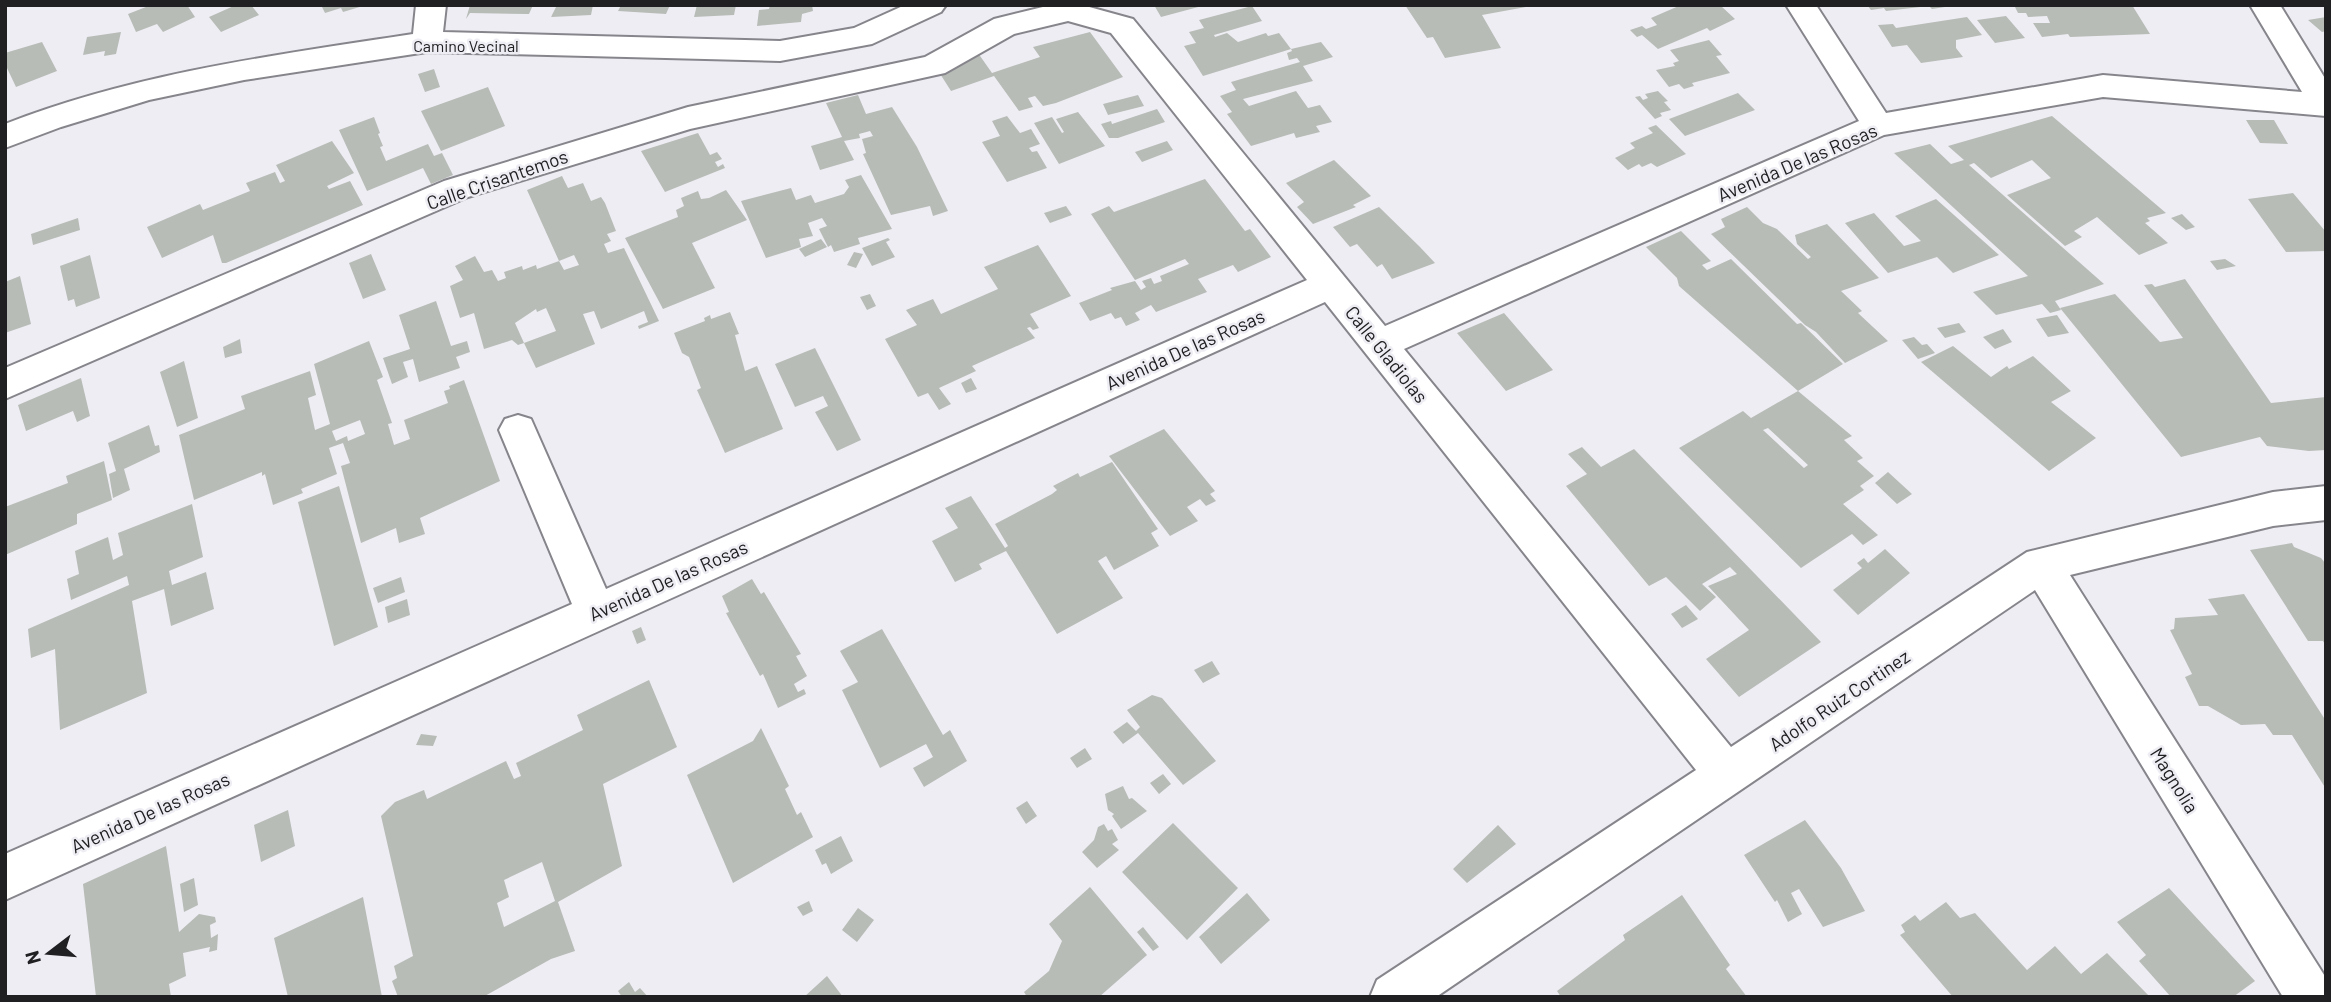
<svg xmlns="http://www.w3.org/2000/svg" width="2331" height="1002" viewBox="0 0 2331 1002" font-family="Barlow,sans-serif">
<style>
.building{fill:#b7bcb6;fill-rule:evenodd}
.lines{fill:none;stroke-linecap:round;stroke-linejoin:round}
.minor-casing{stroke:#87858c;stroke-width:4}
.minor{fill:#fff;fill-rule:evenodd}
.labels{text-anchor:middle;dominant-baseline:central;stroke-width:5;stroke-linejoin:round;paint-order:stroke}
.far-street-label{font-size:16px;fill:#202022;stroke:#eeedf4}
.street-label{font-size:19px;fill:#202022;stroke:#eeedf4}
</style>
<rect width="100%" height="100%" fill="#eeedf4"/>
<path class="building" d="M151,5H187L195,17L163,32L157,24L136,32L128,14Z
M236,5H251L259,15L221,32L209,17Z
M321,5H363V6L343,12L341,8L325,13Z
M470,5H533L529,14L470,13L466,19Z
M557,5H593L591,15L551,17Z
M621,5H670L666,14L618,11Z
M697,5H736L734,15L694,17Z
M770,5H812L813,11L802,14L801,22L757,26L759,10L769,9Z
M1154,5H1202V6L1161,17Z
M1405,5H1525L1526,7L1482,15L1501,48L1445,58L1433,37L1427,38Z
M1681,5H1720L1735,19L1710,31L1707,28L1658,49L1642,35L1637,37L1630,30L1642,26L1646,29L1657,25L1651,18Z
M1867,5H1945V7L1932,9L1929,6L1886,11L1884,8L1871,10Z
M2014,5H2132L2150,34L2070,37L2068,34L2042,37L2033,23H2050L2047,16L2028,17L2026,13H2018Z
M1252,6L1262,21L1214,35L1215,37L1227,33L1238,42L1266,33L1268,36L1279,33L1291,49L1203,76L1184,46L1196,43L1189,32L1204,28L1199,20Z
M2006,16L2025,38L1995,43L1977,20Z
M1967,17L1982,35L1956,40V48L1963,57L1921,63L1907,45L1892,47L1878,25L1893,24L1896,28Z
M2326,17V31L2322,32L2308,20Z
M121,32L116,54L104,56L105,51L83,55L87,37Z
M1090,32L1123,77L1056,103L1043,106L1035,96L1028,98L1033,107L1019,111L994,76L951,91L937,69L978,53L992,73L1040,57L1033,47Z
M1709,40L1722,55L1716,56L1730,73L1692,83L1694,86L1684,89L1679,84L1669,87L1656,70L1675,66L1673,63L1679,61L1670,50Z
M42,42L57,71L16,87L7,68L5,69V53Z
M1321,42L1333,57L1303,66L1313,81L1243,99L1249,106L1296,91L1308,108L1320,105L1332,122L1316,126L1320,132L1296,138L1294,133L1251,146L1227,114L1232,112L1220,96L1236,90L1231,82L1300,62L1297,58L1289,60L1287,53L1292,51L1291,49Z
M434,69L440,87L425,92L418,74Z
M488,87L505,126L441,151L421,111Z
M1658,91L1668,101L1664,102L1671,110L1660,113L1662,116L1655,119L1635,97L1640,96L1643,100L1648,98L1645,94Z
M1738,93L1755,110L1685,136L1669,119Z
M858,95L866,114L892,107L917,147L948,211L933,216L930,206L891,215L863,154L866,153L862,139L873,136L870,131L859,134L860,138L844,141L854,160L820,170L811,146L842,137L826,103Z
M1138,95L1144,106L1108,115L1103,104Z
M1157,109L1165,122L1118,138H1109L1101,124L1111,121L1112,124Z
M1078,112L1105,146L1059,164L1034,123L1052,117L1062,133L1064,132L1056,119Z
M1007,116L1020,133L1031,129L1040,144L1029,148L1032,152L1037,151L1047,168L1007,182L982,142L1000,136L992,121Z
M2052,116L2166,213L2147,218L2150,221L2145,223L2168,243L2139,255L2097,217L2074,231L2082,237L2065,246L2007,195L2051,178L2032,160L1991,178L1974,163L1969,165L2104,284L2055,301L2061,310L2050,313L2042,304L1996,315L1973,292L2028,276L1894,153L1930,144L1951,164L1964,160L1948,146Z
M374,117L380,133L378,134L383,146L380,147L386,161L428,144L434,156L442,153L453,175L431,184L423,168L367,191L339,130Z
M2246,120H2274L2288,144L2260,143Z
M1656,125L1686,154L1657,167L1651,163L1642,167L1639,164L1628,170L1615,158L1635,148L1630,143L1653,133L1648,128Z
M698,133L710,155L717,152L722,159L715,162L718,167L723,164L725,168L665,192L641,151Z
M332,141L354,173L327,186L329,189L350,181L363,205L226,263H222L213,235L162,258L147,227L200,204L203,210L250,191L246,183L275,172L280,183L285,181L276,165Z
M1167,141L1173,150L1142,162L1135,152Z
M1334,160L1371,196L1353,205L1356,207L1313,224L1297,207L1304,202L1286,183Z
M861,175L892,229L858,238L860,244L834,252L831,245L828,247L819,229L827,226L822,218L808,223L813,236L799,239L801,247L766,258L741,201L791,188L796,200L811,195L815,203L844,194L849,187L845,180Z
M562,176L568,188L583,183L591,201L601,197L605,203L616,231L607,234L611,241L604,244L608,253L624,248L659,321L639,329L638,326L648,322L644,311L601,329L594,311L583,314L595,344L536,368L524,343L518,345L512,340L484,349L474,313L460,318L450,286L463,280L455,266L475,256L484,272L492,270L498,281L506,278L504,272L522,266L523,270L536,265L537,269L559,261L564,270L579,265L574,255L559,261L527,190ZM546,308L556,331L524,343L515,323L536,309L537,312Z
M1205,179L1245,231L1250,229L1271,257L1238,272L1233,265L1198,279L1207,292L1156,312L1151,305L1135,313L1140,320L1126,326L1121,317L1115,319L1111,313L1090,321L1079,303L1112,290L1110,288L1135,281L1141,290L1146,287L1142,281L1151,278L1154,284L1162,281L1160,276L1189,264L1185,259L1135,280L1091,214L1109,206L1114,212Z
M726,190L747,220L692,243L715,288L663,309L625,238L678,217L676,210L684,206L681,198L698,191L701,199L709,198Z
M2293,193L2326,232V251L2286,252L2248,199Z
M1936,199L1999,255L1953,273L1937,257L1888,273L1845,223L1874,213L1904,246L1921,241L1895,216Z
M1066,206L1072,215L1050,223L1044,213Z
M1379,207L1420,247L1435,263L1392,279L1382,264L1377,267L1357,244L1350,247L1333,227Z
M1747,207L1763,223L1777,229L1808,259L1811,257L1797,244L1795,235L1827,224L1879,278L1841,291L1862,311L1858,313L1888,341L1845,363L1816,332L1805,325L1711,234L1725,227L1721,219Z
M2182,214L2195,227L2186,230L2171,218Z
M78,218L80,230L33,245L31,234Z
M1681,231L1711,261L1702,265L1707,270L1731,259L1797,324L1801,323L1843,364L1798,391L1852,436L1844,440L1863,458L1857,461L1874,476L1860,486L1864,490L1843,504L1878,535L1863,545L1852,534L1801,568L1679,448L1743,411L1751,418L1798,391L1679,286L1677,278L1646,247ZM1768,428L1808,465L1804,468L1763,430Z
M888,238L890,240L886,242L895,257L872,266L862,248Z
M821,239L827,247L805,257L799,249Z
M1038,245L1071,296L1030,314L1039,328L1033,330L1030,327L1027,328L1035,338L972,366L976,371L939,388L951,404L939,410L928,393L918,397L885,339L917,325L906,310L933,299L941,314L998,289L984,267Z
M854,252L863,254L856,268L847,265Z
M371,254L386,290L363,299L349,263Z
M90,255L100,298L76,307L74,299L68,301L60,266Z
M2225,259L2236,266L2217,270L2210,261Z
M20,276L31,324L5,333V282Z
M2185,279L2271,403L2326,397V450L2309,451L2267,446L2260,437L2181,457L2060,308L2115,294L2160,342L2183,338L2144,285L2152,284L2155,287Z
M870,294L876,306L867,310L860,297Z
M436,301L451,346L467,341L470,352L456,357L460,368L419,382L413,359L403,362L408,377L392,384L383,358L410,349L399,315Z
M730,312L739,334L735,335L745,371L757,366L783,429L725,453L697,390L701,388L689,357L682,353L674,333L705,321L704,318L710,315L711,319Z
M1504,313L1553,370L1506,391L1457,333Z
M2057,315L2069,333L2048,337L2036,319Z
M1959,323L1966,332L1945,338L1937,328Z
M2003,329L2012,342L1995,349L1983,337Z
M1914,337L1922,345L1927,344L1935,353L1918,359L1902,340Z
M240,339L242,353L225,358L223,347Z
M369,341L383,377L377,380L392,423L388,424L394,445L410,439L404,420L448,403L444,391L450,389L449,386L464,380L500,481L420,518L425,534L399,543L396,528L361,543L341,466L350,463L343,443L329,448L337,474L301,489L303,493L273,505L265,474L262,476V472L194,500L179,435L245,409L241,396L310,371L316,395L308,398L315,430L330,424L314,364ZM360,420L365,434L348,441L347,436L336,441L332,431Z
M1953,346L1991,377L2007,366L2009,369L2033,356L2071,391L2051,402L2096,438L2049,471L1921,362Z
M815,348L861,440L837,451L815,412L828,406L823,396L795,407L775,364Z
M184,361L198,418L177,427L160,372Z
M81,378L90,416L77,422L73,411L26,431L18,405Z
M971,378L977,389L966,393L961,383Z
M149,425L155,446L159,445L160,452L124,469L130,490L113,498L109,474L116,471L108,443Z
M1164,429L1215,491L1210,494L1216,501L1206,506L1200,499L1187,507L1198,521L1170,536L1109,456Z
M1582,447L1601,467L1634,449L1821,642L1739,697L1706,659L1749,630L1708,586L1737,574L1730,567L1702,584L1716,597L1700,611L1666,577L1649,586L1566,486L1587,474L1568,454Z
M104,461L112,500L77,514V524L5,555V507L68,483L66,476Z
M1112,462L1158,529L1151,533L1159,546L1114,570L1106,556L1098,561L1123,598L1057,634L1006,551L979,564L982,569L955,582L932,541L958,528L945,508L971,496L1005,548L1008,546L995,524L1052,494L1057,490L1053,486L1078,473L1080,477Z
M1888,472L1912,494L1897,504L1875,483Z
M339,486L378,627L334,646L298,502Z
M192,504L203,557L169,571L172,585L206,572L214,609L171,626L164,589L132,601L147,693L60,730L55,649L31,658L28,629L129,585L127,576L71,600L67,579L79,574L75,551L108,537L113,560L123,555L118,533Z
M2292,543L2294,547L2321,558L2326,564V646L2323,641H2308L2250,550Z
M1885,549L1910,573L1858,615L1833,590L1862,568L1857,563L1864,558L1868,563Z
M401,577L405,592L378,603L373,588Z
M752,579L761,594L764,592L801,654L796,656L807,676L794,684L798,692L804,689L806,694L778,708L763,674L760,676L726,613L729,612L722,596Z
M2244,594L2326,721V789L2292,735H2273L2265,724L2241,725L2208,706H2199L2185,677L2192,674L2170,630L2174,629L2175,618L2218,615L2208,599Z
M407,599L410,615L388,623L385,607Z
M1686,605L1698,619L1682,628L1671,614Z
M641,627L646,640L637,644L632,631Z
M882,629L943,735L950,730L967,761L924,787L913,768L933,757L926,744L880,768L842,690L858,682L840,651Z
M1212,661L1220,674L1203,683L1194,670Z
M649,680L677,747L603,784L622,866L558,902L575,951L551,959L483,997H398L392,981L397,978L394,966L413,956L381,816L395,802L424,790L427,799L506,761L514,779L521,776L516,763L583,730L577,715ZM542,862L555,901L504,927L497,903L509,897L504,880Z
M1152,695L1162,698L1216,761L1183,785L1138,733L1123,744L1113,732L1127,722L1136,731L1140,727L1127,710Z
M761,728L789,786L785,789L797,815L801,812L813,837L733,883L687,775L753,741Z
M421,734L437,736L433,746L416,745Z
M1085,748L1092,759L1077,768L1070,758Z
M1163,774L1171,784L1159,794L1150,783Z
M1123,786L1129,799L1132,798L1147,811L1121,829L1112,816L1114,814L1108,810L1105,794Z
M1027,801L1037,816L1026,824L1016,808Z
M288,810L295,846L261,862L254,825Z
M1805,820L1841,868L1865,911L1823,927L1799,889L1791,893L1802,914L1788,922L1777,900L1775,902L1744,855Z
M1173,823L1238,888L1187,940L1122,872Z
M1104,824L1108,831L1112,829L1118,840L1112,844L1119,850L1097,868L1082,852L1094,840L1098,827Z
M1498,825L1516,844L1467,883L1453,869Z
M841,836L853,861L831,874L826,863L822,865L815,850Z
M166,846L179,932L199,914L215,917L216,922L210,925L211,938L218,934L217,950L209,952L210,947L183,953L186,976L169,984L171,997H96L83,884Z
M194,878L198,905L184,912L180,884Z
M1090,887L1147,955L1099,997H1027L1024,992L1049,971L1062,941L1049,924Z
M2169,888L2255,981L2233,997H2171L2139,961L2146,955L2117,922Z
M1247,893L1270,920L1221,964L1199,937Z
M1682,895L1730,965L1726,969L1747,997H1561L1557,991L1625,940L1623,935Z
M363,897L382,997H288L274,938Z
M809,901L813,911L803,916L797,907Z
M1946,902L1960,918L1975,913L2027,970L2055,946L2081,974L2107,953L2150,997H1953L1900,935L1905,932L1901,925L1915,915L1920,921Z
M858,908L874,920L857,942L842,930Z
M1143,927L1159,947L1153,951L1137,932Z
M827,976L843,997H804Z
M629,982L635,992L640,988L648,997H622L618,991Z"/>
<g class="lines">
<defs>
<path id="minor" d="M416,5H446L443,32L780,41L854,28L905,5H946L941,12L872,44L780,61L427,52L244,80L149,100L61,127L5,148V124C136,73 275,55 413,34Z
M1051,5H1082L1133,19L1385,326L1859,121L1786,5H1816L1886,113L2103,75L2302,92L2250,5H2280L2326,80V116L2103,97L1884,135L1404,349L1731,747L2027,552L2273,492L2326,486V520L2273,526L2070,575L2326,978V997H2283L2035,590L1436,997H1370L1377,980L1696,770L1325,302L5,900V854L572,604L499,430L505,419L518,415L531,419L606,589L1307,280L1111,33L1068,21L1014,34L945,73L690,129L468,197L5,399V368L444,181L688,107L925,57L994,19Z"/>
</defs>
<use href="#minor" class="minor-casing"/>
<use href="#minor" class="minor"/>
</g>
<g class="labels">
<g class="far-street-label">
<text x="466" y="45">Camino Vecinal</text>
</g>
<g class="street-label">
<text transform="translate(1797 162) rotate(-23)">Avenida De las Rosas</text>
<text transform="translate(497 179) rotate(-19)">Calle Crisantemos</text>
<text transform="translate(1185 349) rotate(-24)">Avenida De las Rosas</text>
<text transform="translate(1387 354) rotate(51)">Calle Gladiolas</text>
<text transform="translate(668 580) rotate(-24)">Avenida De las Rosas</text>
<text transform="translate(1839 700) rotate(-34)">Adolfo Ruiz Cortinez</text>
<text transform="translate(2175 780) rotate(58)">Magnolia</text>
<text transform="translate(150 812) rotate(-24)">Avenida De las Rosas</text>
</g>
</g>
<rect width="2331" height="1002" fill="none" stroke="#202022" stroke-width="14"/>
<g transform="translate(49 953) rotate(254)" stroke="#eeedf4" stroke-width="5" paint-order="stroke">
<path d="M0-5L12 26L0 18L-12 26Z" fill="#202022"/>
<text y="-10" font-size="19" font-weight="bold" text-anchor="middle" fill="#202022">N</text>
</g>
</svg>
